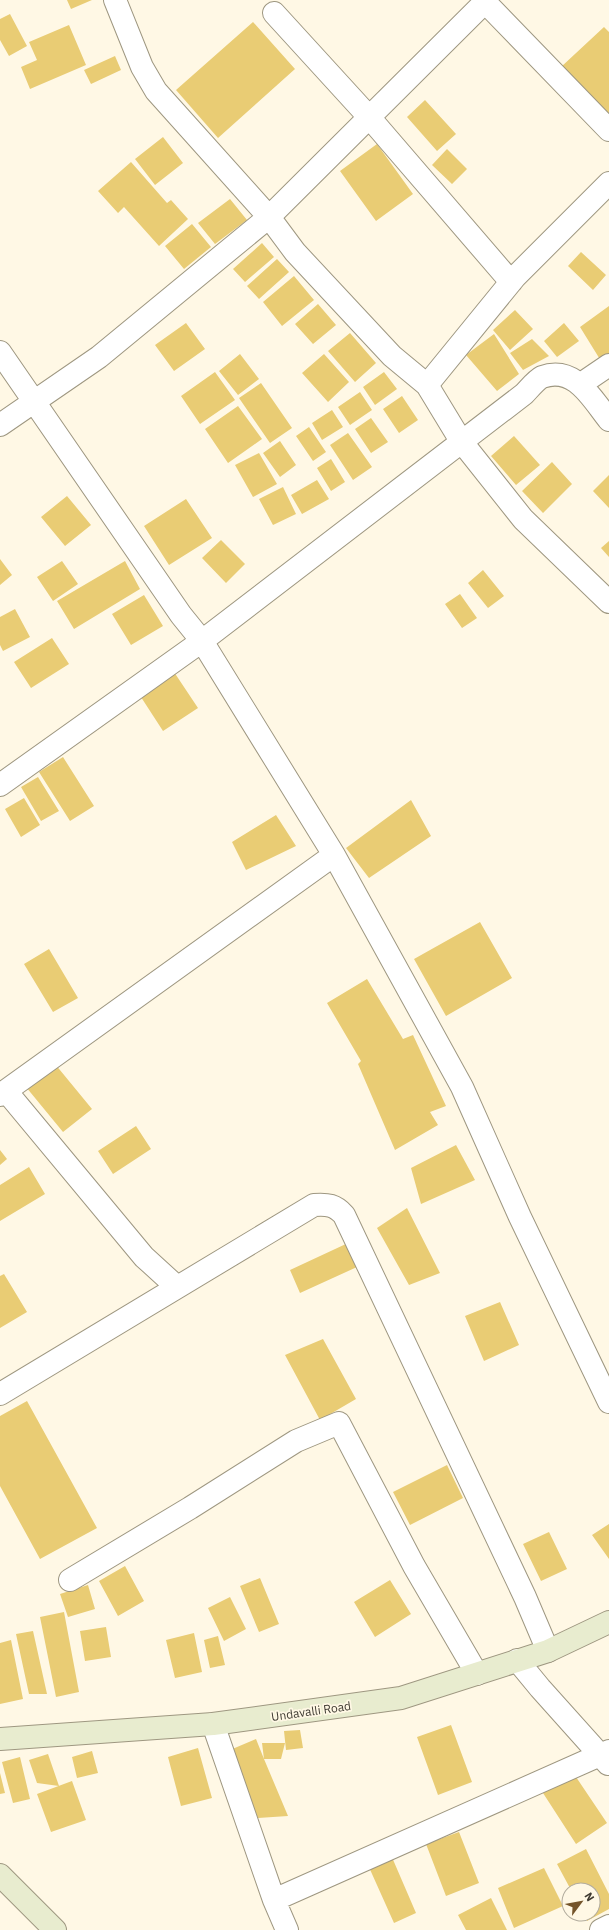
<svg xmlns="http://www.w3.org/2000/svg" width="609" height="1930" viewBox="0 0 609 1930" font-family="'IBM Plex Sans',sans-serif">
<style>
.building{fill:#e9cc74}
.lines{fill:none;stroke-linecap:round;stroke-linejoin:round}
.street-casing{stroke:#9e9781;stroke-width:24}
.secondary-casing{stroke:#9e9781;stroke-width:24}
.street{stroke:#fff;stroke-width:22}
.secondary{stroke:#e8eccf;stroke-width:22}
.labels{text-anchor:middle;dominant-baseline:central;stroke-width:3.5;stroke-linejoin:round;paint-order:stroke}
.street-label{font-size:12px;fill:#3e3a31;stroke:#fff8e5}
</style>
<rect width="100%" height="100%" fill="#fff8e5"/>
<path class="building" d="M67,0H92L71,9Z
M10,14L27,46L9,56L0,40V19Z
M253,22L295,69L218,138L176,90Z
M69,25L86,65L30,89L21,67L37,60L29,42Z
M604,27L609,32V118L561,67Z
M115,56L121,70L91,84L84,70Z
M425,100L456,134L437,151L407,117Z
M163,137L183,163L155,185L135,159Z
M377,144L413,194L376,221L340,171Z
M447,149L467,169L452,184L432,165Z
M131,162L167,203L171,200L188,219L159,246L124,207L118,213L98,191Z
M230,199L247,220L215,244L198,223Z
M192,224L211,247L184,269L165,246Z
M262,243L274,257L245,282L233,269Z
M581,252L606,275L593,290L568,266Z
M277,259L289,272L259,299L247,286Z
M294,276L314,300L282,326L263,302Z
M318,304L336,325L313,344L295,324Z
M609,306V353L601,361L580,327Z
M515,310L533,329L510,350L493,330Z
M186,323L205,349L174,371L155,345Z
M564,323L579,341L557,357L544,341Z
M350,333L376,363L355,382L328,351Z
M494,334L519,374L497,391L466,355Z
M532,339L549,356L523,370L510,353Z
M240,354L259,379L238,395L219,371Z
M324,354L349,382L328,402L302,373Z
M215,372L235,400L200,424L181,396Z
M384,372L397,389L375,405L363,387Z
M261,383L292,428L270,443L239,398Z
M360,392L372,410L350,425L338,407Z
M402,396L418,420L399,433L383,409Z
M238,406L262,439L228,463L205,429Z
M332,410L343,427L322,440L312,423Z
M371,418L388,442L371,453L355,429Z
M309,427L326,452L313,461L296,436Z
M348,433L372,467L353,480L330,445Z
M514,436L540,465L516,485L491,456Z
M280,441L296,465L280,477L263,453Z
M259,453L277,484L253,497L235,465Z
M331,459L345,482L331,491L317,468Z
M552,462L572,484L543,513L522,491Z
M609,475V508L593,491Z
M317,480L329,499L302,514L291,495Z
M283,487L296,514L273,525L259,499Z
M67,496L91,525L65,546L41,517Z
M186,499L212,538L169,565L144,526Z
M221,540L245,564L226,583L202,558Z
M609,541V557L601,548Z
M0,559L12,575L0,585Z
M62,561L78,584L53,601L37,577Z
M125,561L140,589L74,629L57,601Z
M483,570L504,596L488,608L468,583Z
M460,594L477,618L462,628L445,604Z
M144,595L163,626L131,645L112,614Z
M15,609L30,637L3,651L0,645V617Z
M52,638L69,664L31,688L14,662Z
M174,672L198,708L163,731L139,694Z
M63,757L94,806L70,821L39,772Z
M38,777L59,811L41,821L21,787Z
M24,798L40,825L21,837L5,809Z
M411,800L431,836L369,878L346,848Z
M276,815L296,846L246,870L232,842Z
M480,922L512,978L446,1016L414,959Z
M49,949L78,998L53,1012L24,964Z
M367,979L403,1039L413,1035L446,1106L430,1112L438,1125L395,1150L358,1064L361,1061L327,1003Z
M55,1064L92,1109L63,1132L26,1087Z
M136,1126L151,1149L113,1174L98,1151Z
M456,1145L475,1180L421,1204L411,1168Z
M0,1150L7,1159L0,1165Z
M29,1167L45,1194L0,1221V1185Z
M407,1208L440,1273L409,1285L377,1228Z
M348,1243L357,1267L300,1293L290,1270Z
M4,1274L27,1312L0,1328V1276Z
M500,1302L519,1345L484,1361L465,1316Z
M323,1339L356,1399L320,1420L285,1355Z
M27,1401L97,1528L40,1559L0,1486V1416Z
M447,1465L463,1498L410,1525L393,1492Z
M609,1524V1559L592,1535Z
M549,1532L567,1569L541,1581L523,1544Z
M125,1566L144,1601L118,1616L99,1581Z
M260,1578L279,1624L259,1632L240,1586Z
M390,1580L411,1614L375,1637L354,1602Z
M88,1585L95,1609L68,1617L60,1594Z
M230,1597L246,1629L224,1641L208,1608Z
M64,1612L79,1692L56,1697L40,1617Z
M106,1627L111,1657L85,1661L80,1631Z
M33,1631L47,1694H29L16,1634Z
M194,1633L202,1672L175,1678L166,1640Z
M218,1636L225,1665L210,1668L204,1640Z
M11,1640L23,1699L0,1704V1643Z
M451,1725L472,1782L438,1795L417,1737Z
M300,1730L303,1748L286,1750L284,1731Z
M256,1739L264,1759L262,1743H285L281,1759H264L288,1816L258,1818L230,1750Z
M198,1748L212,1798L181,1806L168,1757Z
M92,1751L98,1773L77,1778L72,1757Z
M48,1754L59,1786L37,1783L29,1760Z
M20,1757L30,1799L13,1803L2,1762Z
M0,1773L5,1793L0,1794Z
M574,1774L607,1823L576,1844L543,1793Z
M72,1781L86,1820L51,1832L37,1794Z
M459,1832L479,1883L446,1896L426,1844Z
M586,1849L609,1894V1909L587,1921L583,1914H593V1890H571L557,1864Z
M391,1855L416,1913L394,1923L368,1865Z
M544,1868L563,1906L514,1928L498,1888Z
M491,1898L507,1930H466L458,1915Z"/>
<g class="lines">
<defs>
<path id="street" d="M115,0L142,67L156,91L269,217L295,252L392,356L427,385L461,441L523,519L609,602
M274,13L369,117L511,282
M0,352L181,615L202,641L334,855L462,1087L520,1217L609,1402
M581,384L609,365
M427,385L515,277L609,183
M0,425L99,357L269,217L485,2L609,130
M0,785L202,641L524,394C529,389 536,380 542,377C575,365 592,399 609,420
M6,1091L144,1257L177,1287
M0,1095L334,855
M0,1394L314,1205C328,1204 335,1205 344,1215L525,1597L548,1651
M70,1580L190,1508L296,1441L339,1423L414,1566L477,1674
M517,1660L540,1688L608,1764
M213,1724L274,1900L287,1930
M274,1900L609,1751
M601,1930L609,1926"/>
<path id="secondary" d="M0,1739L213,1724L401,1698L548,1651L609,1622
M0,1875L55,1930"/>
</defs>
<use href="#street" class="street-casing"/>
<use href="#secondary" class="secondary-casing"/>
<use href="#street" class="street"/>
<use href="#secondary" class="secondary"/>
</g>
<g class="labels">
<g class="street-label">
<text transform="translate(311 1711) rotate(-8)">Undavalli Road</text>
</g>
</g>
<g transform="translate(581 1902) rotate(58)"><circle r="19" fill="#fff8e5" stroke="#b2ac9d"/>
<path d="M0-3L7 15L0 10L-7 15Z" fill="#74542a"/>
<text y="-6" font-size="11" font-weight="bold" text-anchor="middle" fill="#3e3a31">N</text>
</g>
</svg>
